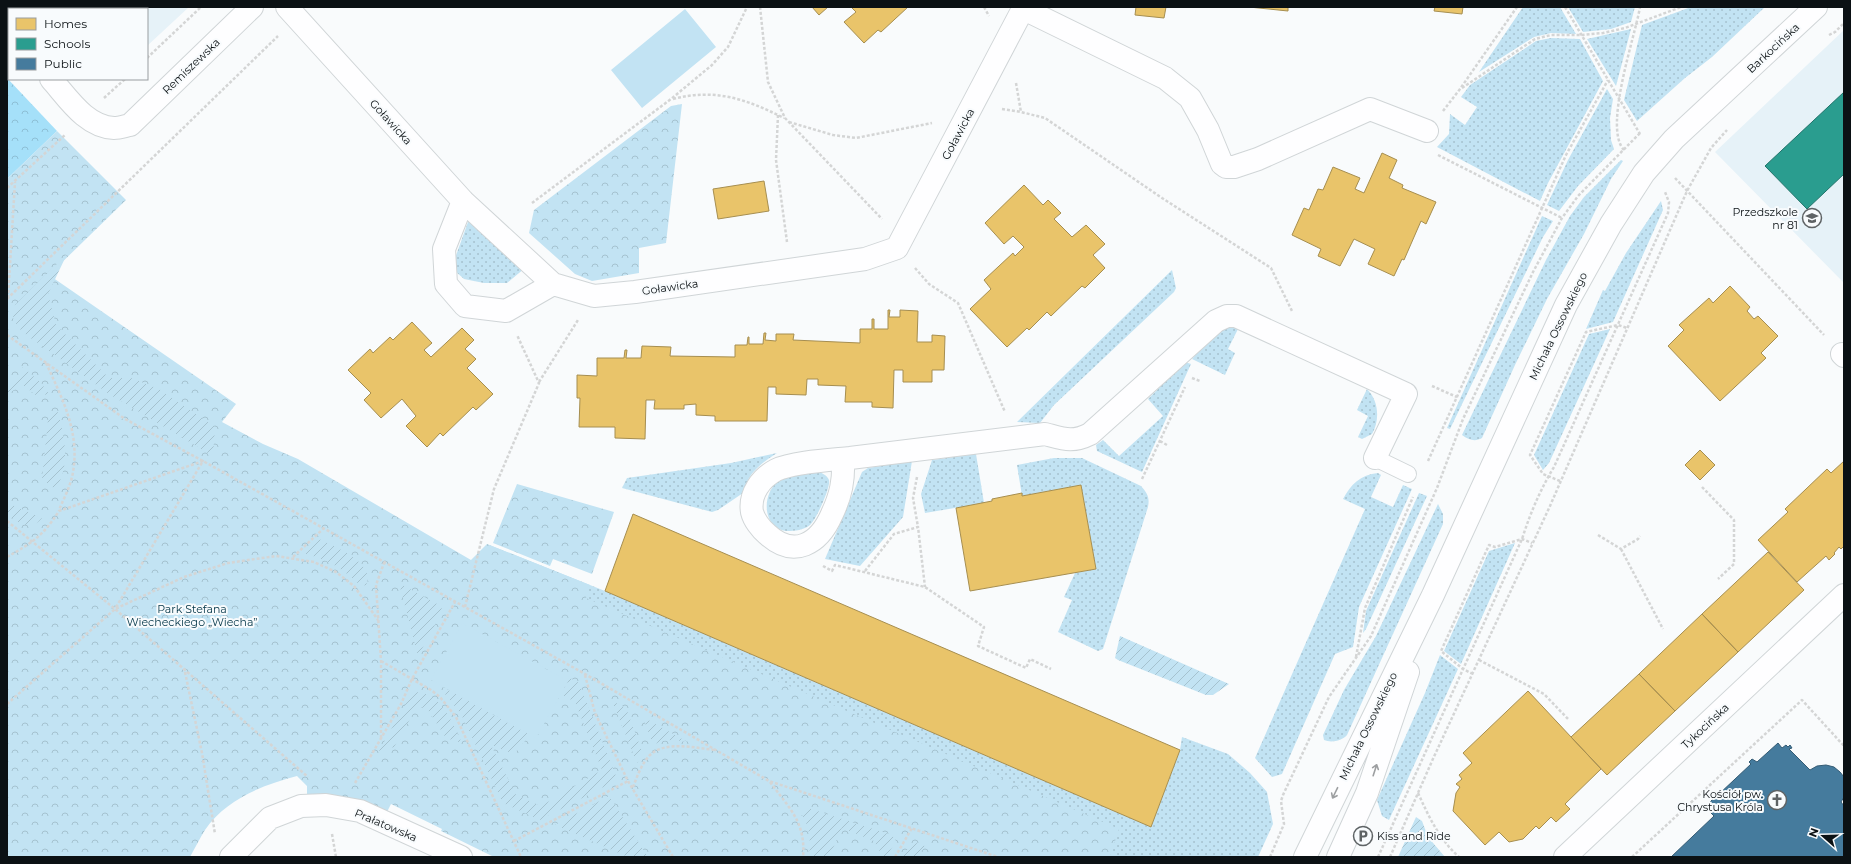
<svg xmlns="http://www.w3.org/2000/svg" width="1851" height="864" viewBox="0 0 1851 864" font-family="Montserrat,sans-serif">
<style>
.built{fill:#e6f2f8}
.grass{fill:url(#grass-dots)}
.forest{fill:url(#forest-crowns)}
.park{fill:url(#park-crowns)}
.garden{fill:url(#garden-furrows)}
.pitch{fill:#c2e3f3}
.homes{fill:#e9c46a;stroke:#a68e50}
.schools{fill:#2a9d8f;stroke:#21736a}
.public{fill:#457b9d;stroke:#345b74}
.lines{fill:none;stroke-linecap:round;stroke-linejoin:round}
.lane-casing{stroke:#d0d5d7;stroke-width:18}
.street-casing{stroke:#d0d5d7;stroke-width:24}
.secondary-casing{stroke:#d0d5d7;stroke-width:24}
.path{stroke:#d4d5d5;stroke-width:2.5;stroke-dasharray:3 2;stroke-linecap:butt}
.lane{stroke:#fefeff;stroke-width:16}
.street{stroke:#fefeff;stroke-width:22}
.secondary{stroke:#fefeff;stroke-width:22}
.oneway{stroke:#9d9fa1}
.labels{text-anchor:middle;dominant-baseline:central;stroke-width:4;stroke-linejoin:round;paint-order:stroke}
.street-label{font-size:11px;fill:#0b1114;stroke:#f8fbfd}
.poi-label{font-size:11px;fill:#0b1114;stroke:#f8fbfd;text-anchor:end}
.park-label{font-size:11px;fill:#013446;stroke:#f8fbfd}
</style>
<defs>
<pattern id="grass-dots" width="8" height="8" patternUnits="userSpaceOnUse"><rect width="8" height="8" fill="#c2e3f3"/><path d="M2 2h.1M6 6h.1" fill="none" stroke="#a5c2cf" stroke-width="1.8" stroke-linecap="round"/></pattern>
<pattern id="forest-crowns" width="20" height="18" patternUnits="userSpaceOnUse"><rect width="20" height="18" fill="#a5e0f9"/><path d="M2 6a3 3 0 1 1 6 0M12 15a3 3 0 1 1 6 0" fill="none" stroke="#8dbfd5"/></pattern>
<pattern id="park-crowns" width="20" height="18" patternUnits="userSpaceOnUse"><rect width="20" height="18" fill="#c2e3f3"/><path d="M2 6a3 3 0 1 1 6 0M12 15a3 3 0 1 1 6 0" fill="none" stroke="#a5c2cf"/></pattern>
<pattern id="garden-furrows" width="10" height="10" patternUnits="userSpaceOnUse"><rect width="10" height="10" fill="#c2e3f3"/><path d="M-1 1l2-2M0 10L10 0M9 11l2-2" fill="none" stroke="#a5c2cf"/></pattern>
</defs>
<rect width="100%" height="100%" fill="#f9fbfc"/>
<path class="built" d="M32,7H189L147,46V9H34Z
M1844,30V283L1715,152Z"/>
<path class="grass" d="M1523,7H1560L1576,34L1551,33L1534,37L1479,72Z
M1568,7H1635L1631,22L1611,29L1583,32Z
M1691,7H1765L1712,57L1685,78L1637,121L1624,100L1642,25Z
M1631,29L1616,86L1587,39Z
M1551,38L1580,39L1603,81L1548,183L1540,201L1437,147L1449,134L1450,114L1465,125L1477,107L1461,97L1470,85L1536,41Z
M1607,89L1613,99L1610,118L1611,140L1614,149L1578,186L1559,211L1547,205L1568,160Z
M1621,160L1623,161L1611,179L1584,234L1547,299L1515,365L1482,438C1475,442 1469,440 1462,435L1546,260L1570,216L1584,197Z
M1661,201L1663,210L1613,322L1586,329L1603,290L1605,291L1626,253Z
M1542,216L1553,221L1543,237L1450,429L1447,428Z
M473,219L525,268L507,283H484L464,279L455,271L454,261L468,222Z
M1172,270L1176,288L1174,292L1054,405L1040,423L1017,422Z
M1233,326L1238,329L1228,349L1235,353L1225,375L1192,359C1203,347 1216,327 1233,326Z
M1610,329L1549,463L1543,470L1534,455L1589,334Z
M1185,362L1191,364L1142,472L1097,451L1096,445L1103,440L1119,456L1163,416L1148,399Z
M1367,389C1379,401 1380,420 1372,434L1362,439L1358,437L1368,416L1357,410Z
M777,453C760,464 748,473 743,493L718,510L712,512L622,488L627,478L731,463Z
M976,454L984,503L925,513L921,494L932,460Z
M1054,458H1082L1141,486C1147,493 1150,497 1148,507L1103,649L1098,651L1058,632L1072,600L1064,597L1075,573L1096,569L1081,485L1022,496L1017,465Z
M912,461L903,517L860,566L825,559L862,472L868,468Z
M817,471C822,473 827,475 829,480C831,487 816,520 810,525C804,530 795,531 787,531C762,529 761,493 779,481C787,476 807,474 817,471Z
M1378,473L1381,475L1371,497L1393,507L1403,485L1412,489L1359,607L1353,647L1335,654L1282,774L1272,777L1255,758L1365,509L1343,499C1351,484 1360,475 1378,473Z
M1419,493L1427,496L1366,629L1363,633L1366,611Z
M1438,504L1443,514V524L1347,735C1342,741 1331,743 1324,740L1323,735L1344,690L1376,636Z
M1515,543L1461,664L1444,651L1489,551Z
M487,544L605,591L1151,827L1180,750L1182,737L1228,754L1250,773L1267,792L1273,824L1258,857H1035Z
M1440,655L1458,669L1389,820L1382,816L1377,800L1425,693Z"/>
<path class="forest" d="M7,78L57,131L7,179Z"/>
<path class="park" d="M682,104L666,243L639,248V273L592,281L575,274L529,233L534,210L671,106Z
M57,131L126,200L49,275L236,404L222,422L263,444L298,459L471,560L487,544L590,585L586,598L1119,829L1110,857H494L441,831L442,829L391,804L387,812L307,797V786L297,776C263,785 226,799 205,830C200,838 195,848 190,857H7V179Z
M517,484L614,512L592,574L553,559L550,566L493,543Z"/>
<path class="garden" d="M67,254L48,294L56,325L109,378H131L159,389L215,427L213,456L109,394L24,333L18,327L13,318L15,305Z
M23,367L41,383L49,394L37,396L23,385L7,394V383L10,382L13,385L20,379L18,376Z
M57,410C63,429 68,452 63,472C62,478 58,484 55,489L42,479L48,420Z
M7,502L10,504L42,518C31,532 18,523 7,514Z
M319,539C333,546 377,563 366,585L361,586C344,569 326,558 302,553Z
M399,583L439,605L442,609V612L418,656Z
M1120,636L1229,684L1213,695H1206L1118,660L1115,658Z
M570,678L579,683L616,776L611,783L540,820L503,803L461,714L445,694L443,687L530,735L514,754L491,745L516,795L541,806L602,770L575,702L561,694Z
M418,692C442,695 453,724 462,743L446,738L428,710L418,705L394,747L379,751L410,696Z
M612,701L626,708L643,754L637,763Z
M643,717L691,744C678,739 665,738 653,745Z
M609,796L648,857H628L555,825Z
M808,808L892,835L896,841L886,857H883L874,841L842,828L829,857H809C811,841 810,825 800,812L802,810Z
M1416,817L1422,821L1428,837L1445,857H1398Z
M916,843L925,846L918,857H903L910,845Z"/>
<path class="pitch" d="M685,9L716,47L642,108L611,70Z
M462,623L568,681L536,738L431,680Z"/>
<path class="homes" d="M812,7H828L819,15Z
M851,7H908L881,32L878,30L864,43L844,22L856,12Z
M1136,7H1166L1164,18L1135,15Z
M1249,7H1288V11Z
M1432,7H1463L1462,14L1434,11L1435,7Z
M1382,153L1397,160L1389,178L1403,185L1402,188L1436,202L1426,224L1421,221L1404,260L1402,259L1394,276L1368,264L1375,249L1354,239L1340,266L1318,256L1321,249L1292,235L1304,208L1309,210L1318,189L1323,190L1333,167L1360,178L1355,189L1364,193Z
M764,181L769,211L718,219L713,189Z
M1024,185L1043,205L1048,200L1061,213L1054,219L1072,237L1086,225L1105,244L1093,255L1105,268L1085,288L1082,286L1051,316L1047,312L1029,330L1027,328L1007,347L970,309L991,289L984,280L1013,253L1015,256L1024,247L1013,236L1004,244L985,223Z
M1730,286L1750,307L1747,311L1754,319L1758,316L1778,336L1761,353L1766,358L1720,401L1668,346L1684,330L1679,325L1709,298L1713,303Z
M888,310H890L889,317H900V310L918,311L917,342H932V335L945,336L944,370H932V382H903V370H894L893,408L872,407V402H845L846,386L818,385V379H807L806,395L776,394V387H768L767,421H715V416L696,415V404L684,405V409H654L655,400H646L645,439L615,438V427H579L580,398H577V375L597,376V358H624L625,350H627L626,358H641L642,346L671,347L670,356L735,357V345H747L748,337H749V344H763L764,333H766L765,340L776,341V334H794L793,340L860,343V329H872V319H874V329H888Z
M412,322L432,343L424,350L431,357L462,328L474,340L465,349L476,359L467,368L493,394L476,410L473,407L443,436L440,433L427,447L406,426L416,416L402,399L381,418L364,400L371,393L348,370L370,349L373,353L390,337L393,340Z
M1700,450L1715,465L1700,480L1685,465Z
M1844,461V546L1841,549L1839,547L1834,553L1835,554L1829,560L1826,556L1797,582L1758,540L1788,512L1785,509L1827,469L1831,473Z
M1081,485L1096,569L970,591L956,508L992,501V499L1022,493V496Z
M633,514L1180,750L1151,827L605,591Z
M1768,552L1804,590L1738,652L1702,614Z
M1702,614L1738,652L1675,711L1639,674Z
M1639,674L1675,711L1607,775L1571,737Z
M1528,691L1601,769L1565,804L1570,809L1556,822L1551,817L1539,829L1536,826L1523,839L1509,842L1499,832L1485,845L1453,811L1456,793L1460,787L1456,784L1462,779L1459,775L1472,763L1463,753Z"/>
<path class="schools" d="M1844,92V174L1807,209L1765,166Z"/>
<path class="public" d="M1778,743L1782,748L1786,745L1788,747L1790,745L1792,748L1789,749L1810,770L1817,766L1826,765L1834,767L1840,772L1844,777V797L1841,802L1844,806V857H1671L1714,816L1705,807L1715,797L1714,795L1716,793L1718,795L1751,764L1749,762L1752,759L1757,762Z"/>
<g class="lines">
<defs>
<path id="lane" d="M1375,458L1408,474"/>
<path id="street" d="M287,7L463,201L553,284L594,296L635,292L865,259L897,248L1024,7
M1024,9L1165,78L1190,98L1208,130L1222,164L1226,167H1234L1258,159L1370,109L1427,131
M7,32L9,34
M51,79C68,98 86,127 114,128C119,128 125,126 130,125L252,7
M463,201L444,249L446,284L465,306L506,311L553,284
M1842,354L1844,356
M843,459C844,480 841,495 832,514C819,544 794,559 767,534C761,529 754,520 752,512C749,494 761,478 776,470C793,462 830,460 850,458C915,450 980,442 1045,434C1064,439 1072,443 1090,434L1216,321L1227,316H1236L1406,394L1375,458
M231,857L270,818L301,806L326,805L360,811L461,857
M1565,857L1844,595"/>
<path id="secondary" d="M1305,857L1433,595L1566,305L1611,224L1644,173L1674,139L1816,7
M1338,857L1367,793L1408,672"/>
</defs>
<use href="#lane" class="lane-casing"/>
<use href="#street" class="street-casing"/>
<use href="#secondary" class="secondary-casing"/>
<path class="path" d="M760,7L768,82L785,118L882,219
M984,7L989,16
M1565,7L1640,134
M1829,35L1835,32L1844,23
M147,58L201,7
M1016,83L1021,112
M1462,88L1535,39L1551,35H1581L1603,33L1625,28L1681,7
M104,98L125,79
M673,99C715,88 746,99 784,118
M1002,109L1021,112L1045,118L1162,198L1271,268L1292,311
M1443,111L1460,89L1517,7
M778,115L776,160L787,242
M789,122L833,135L856,138L932,123
M1624,150C1603,128 1635,37 1640,7
M1438,155L1562,218
M1675,178L1824,335
M7,188L66,134
M532,203L671,99L712,65L728,47L747,7
M915,268L929,284L958,303L1005,412
M8,298L15,182
M7,299L278,36
M7,335L125,419L203,461L585,674L769,781L998,857
M46,363C62,398 80,432 73,472C71,485 64,498 59,510
M1192,378L1200,381
M539,382L578,320
M1432,386L1457,397
M1160,441L1167,445
M1428,461L1566,155L1608,80
M917,477L913,498L918,527
M1142,479L1185,387
M1560,481L1543,474L1530,455L1586,332L1618,325L1627,328
M1702,487L1734,520V564L1718,579
M7,521L115,609L308,777
M1598,535L1621,549L1638,539L1640,536
M1621,549L1663,629
M7,557C32,543 43,536 59,511L203,461L115,609
M293,557L324,528
M823,566L832,571L835,565L925,587L984,627L978,646L1026,668L1030,659L1051,669
M865,571L894,534L918,527L925,587
M465,607L494,489L539,383L517,335
M1356,657L1365,608L1413,497
M1479,660L1544,694L1569,720
M381,661L431,690L440,697L456,717L521,857
M185,672L202,753L215,834
M1473,674L1463,669L1441,651L1489,545L1495,547L1522,539L1532,543
M585,675L595,713L628,781L673,857
M7,704L115,609L184,577L228,563L276,556L314,562L336,572L354,586L378,620
M381,738V661L376,585L384,563
M770,782C789,808 806,822 803,857
M355,783L401,704L412,679L455,602
M633,787C637,777 641,765 649,756C664,740 696,748 715,750
M1418,793C1429,817 1439,839 1459,857
M332,834L336,857
M514,841L628,781
M895,857L912,828
M1270,857L1284,824L1281,801L1283,795L1329,697L1371,636L1437,488L1463,419L1533,272L1562,218L1578,196L1641,132
M1378,857L1522,539C1530,514 1540,490 1554,467L1668,213L1669,202L1665,192
M1390,857L1432,761L1550,506L1687,191L1711,148L1727,130
M1632,857L1802,700L1844,746"/>
<use href="#lane" class="lane"/>
<use href="#street" class="street"/>
<use href="#secondary" class="secondary"/>
</g>
<defs><path id="oneway-shaft" d="M-6 0H5M1.5-3L5.5 0L1.5 3" fill="none" stroke-width="1.6" stroke-linecap="round" stroke-linejoin="round"/></defs>
<g class="oneway">
<use href="#oneway-shaft" transform="translate(1375 770) rotate(-72)"/>
<use href="#oneway-shaft" transform="translate(1335 793) rotate(116)"/>
</g>
<defs>
<symbol id="school-ring" viewBox="-11 -11 22 22"><circle r="9.5" fill="#f8fbfd" stroke="#5e6365" stroke-width="1.5"/><path d="M0-5L7-2L0 1L-7-2ZM-4 1L0 2.5L4 1V4Q0 6-4 4Z" fill="#5e6365"/></symbol>
<symbol id="church-ring" viewBox="-11 -11 22 22"><circle r="9.5" fill="#f8fbfd" stroke="#5e6365" stroke-width="1.5"/><path d="M-1.2-6h2.4v3.5h3.3v2.4h-3.3V6h-2.4V-.1h-3.3v-2.4h3.3Z" fill="#5e6365"/></symbol>
<symbol id="parking-ring" viewBox="-11 -11 22 22"><circle r="9.5" fill="#f8fbfd" stroke="#5e6365" stroke-width="1.5"/><path d="M-3.5-5.5H1a3.5 3.5 0 0 1 0 7H-1V5.5H-3.5ZM-1-3.4V-.6H.8a1.4 1.4 0 0 0 0-2.8Z" fill="#5e6365"/></symbol>
</defs>
<g fill-rule="evenodd">
<use href="#school-ring" x="1801" y="207" width="22" height="22"/>
<use href="#church-ring" x="1766" y="789" width="22" height="22"/>
<use href="#parking-ring" x="1352" y="825" width="22" height="22"/>
</g>
<g class="labels">
<g class="street-label">
<text transform="translate(1773 48) rotate(-43)">Barkocińska</text>
<text transform="translate(191 66) rotate(-44)">Remiszewska</text>
<text transform="translate(391 122) rotate(48)">Goławicka</text>
<text transform="translate(958 134) rotate(-62)">Goławicka</text>
<text transform="translate(670 287) rotate(-8)">Goławicka</text>
<text transform="translate(1558 326) rotate(-64)">Michała Ossowskiego</text>
<text transform="translate(1368 726) rotate(-64)">Michała Ossowskiego</text>
<text transform="translate(1705 726) rotate(-43)">Tykocińska</text>
<text transform="translate(386 825) rotate(23)">Prałatowska</text>
</g>
<g class="poi-label">
<text x="1798" y="212">Przedszkole<tspan x="1798" dy="13">nr 81</tspan></text>
<text x="1763" y="794">Kościół pw.<tspan x="1763" dy="13">Chrystusa Króla</tspan></text>
<text x="1377" y="836" text-anchor="start">Kiss and Ride</text>
</g>
<g class="park-label">
<text x="192" y="609">Park Stefana<tspan x="192" dy="13">Wiecheckiego „Wiecha”</tspan></text>
</g>
</g>
<rect width="1851" height="864" fill="none" stroke="#0b1114" stroke-width="16"/>
<rect x="8" y="8" width="140" height="72" fill="#f8fbfd" stroke="#999da0"/>
<rect x="16" y="18" width="20" height="12" fill="#e9c46a" stroke="#999da0"/>
<text x="44" y="28" font-size="12" fill="#0b1114">Homes</text>
<rect x="16" y="38" width="20" height="12" fill="#2a9d8f" stroke="#999da0"/>
<text x="44" y="48" font-size="12" fill="#0b1114">Schools</text>
<rect x="16" y="58" width="20" height="12" fill="#457b9d" stroke="#999da0"/>
<text x="44" y="68" font-size="12" fill="#0b1114">Public</text>
<g transform="translate(1823 836) rotate(290)" stroke="#f8fbfd" stroke-width="3" paint-order="stroke">
<path d="M0-3L7 15L0 10L-7 15Z" fill="#0b1114"/>
<text y="-6" font-size="11" font-weight="bold" text-anchor="middle" fill="#0b1114">N</text>
</g>
</svg>
